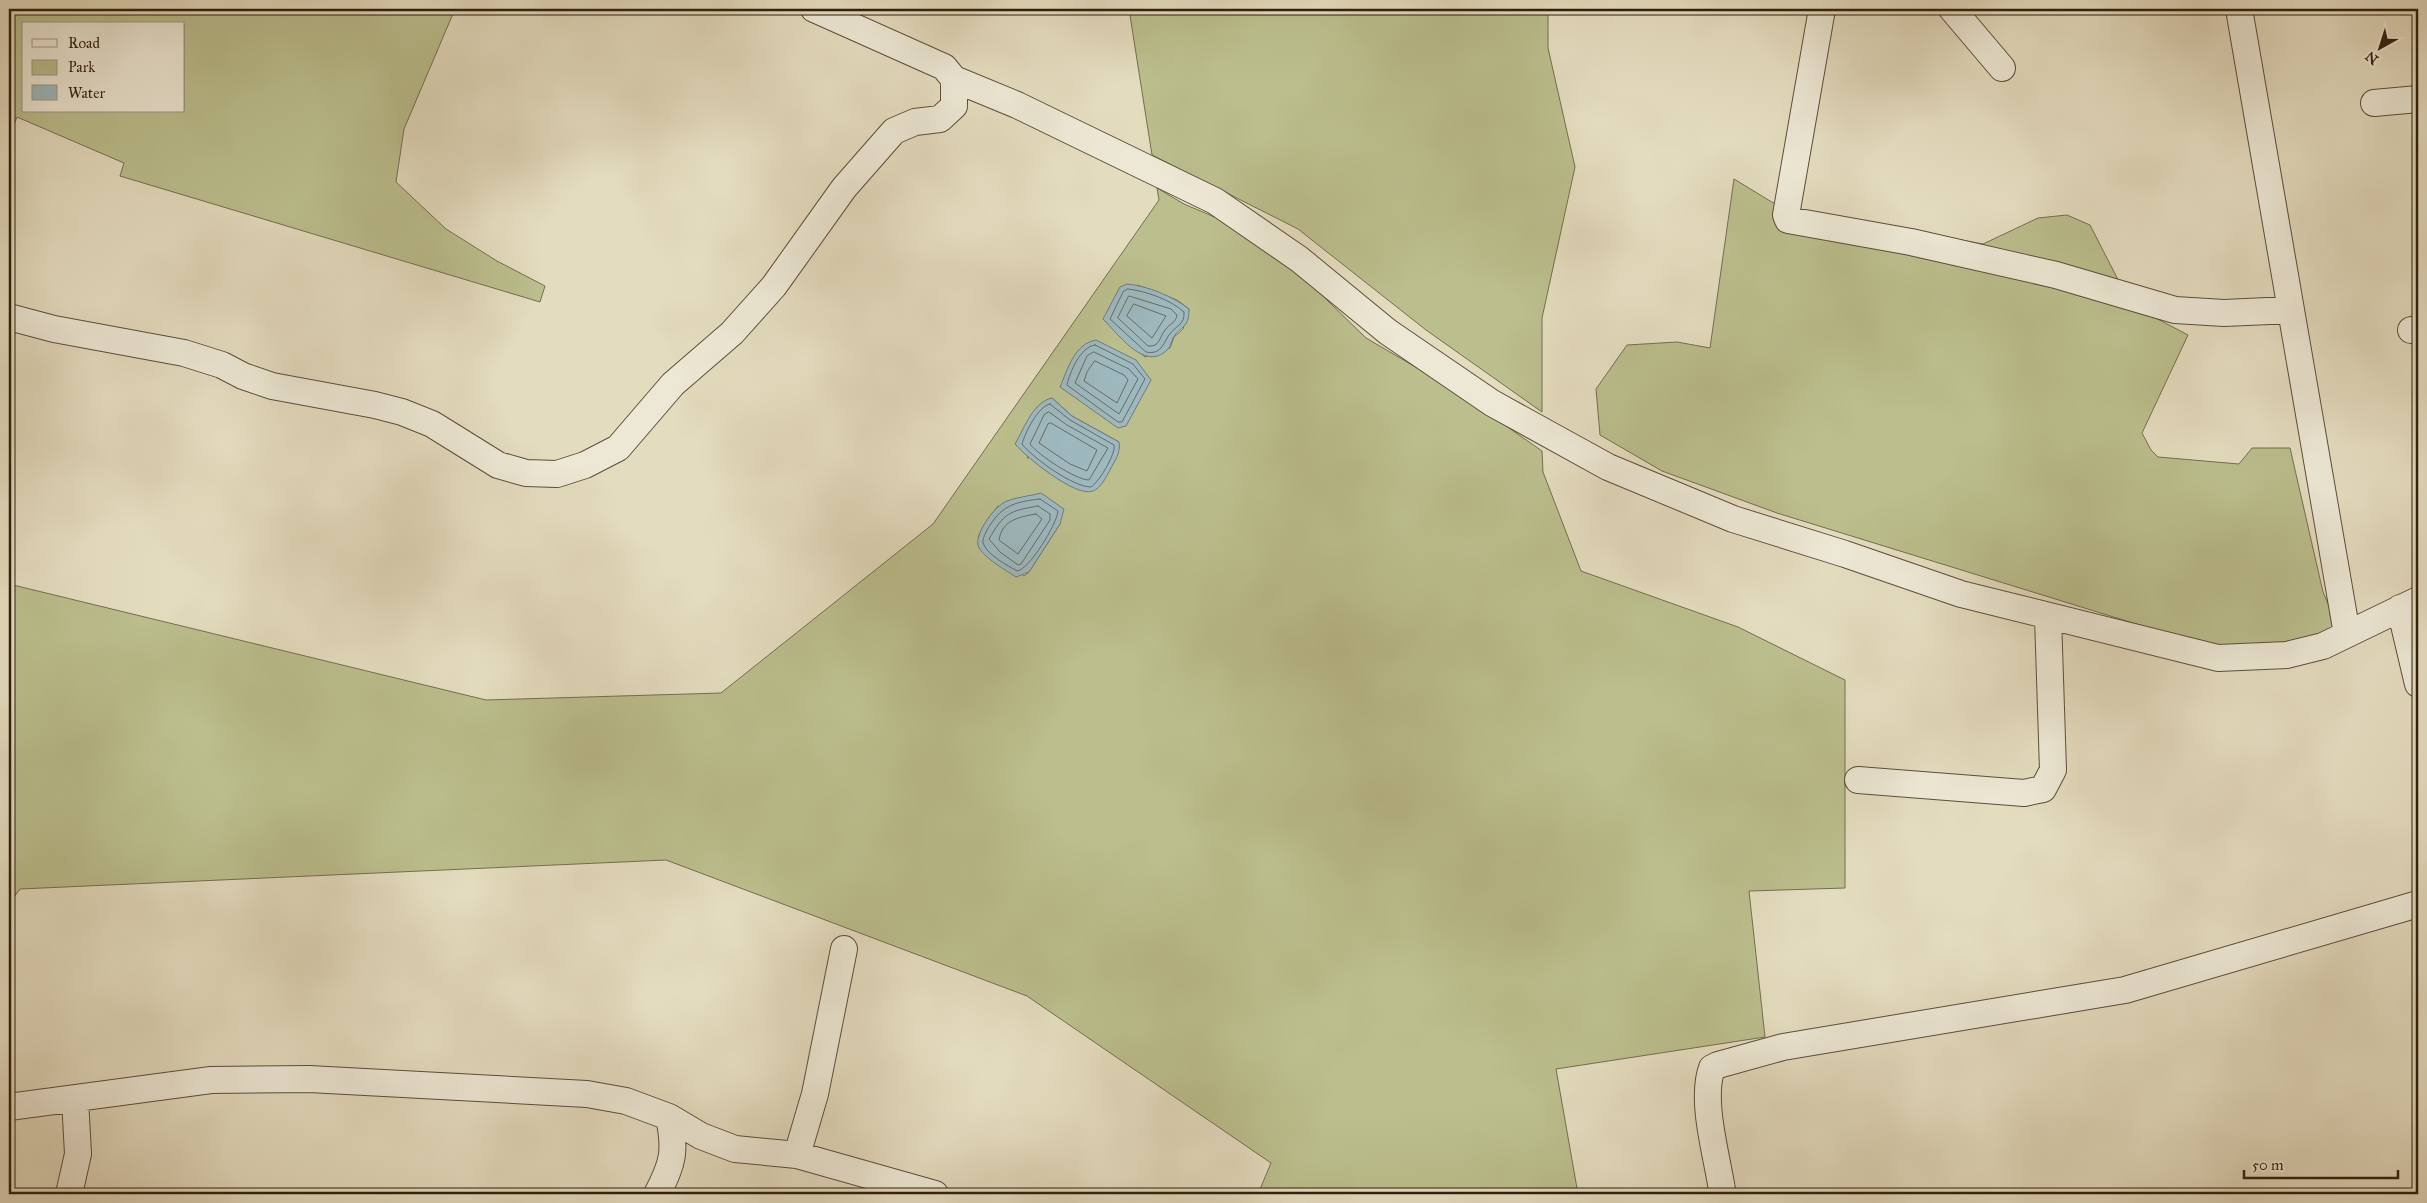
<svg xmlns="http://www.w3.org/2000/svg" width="2427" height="1203" viewBox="0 0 2427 1203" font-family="'IM FELL Great Primer',serif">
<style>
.green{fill:#bbbe8d;stroke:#756e4d;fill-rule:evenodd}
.water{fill:#9db8be;stroke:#717b77}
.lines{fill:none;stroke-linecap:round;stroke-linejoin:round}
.shore{stroke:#666c66;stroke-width:1}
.minor-casing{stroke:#5c4e3a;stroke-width:28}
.minor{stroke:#ede8d5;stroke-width:26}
</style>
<rect width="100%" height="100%" fill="#e4dcbf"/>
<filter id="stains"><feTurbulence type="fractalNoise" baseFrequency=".004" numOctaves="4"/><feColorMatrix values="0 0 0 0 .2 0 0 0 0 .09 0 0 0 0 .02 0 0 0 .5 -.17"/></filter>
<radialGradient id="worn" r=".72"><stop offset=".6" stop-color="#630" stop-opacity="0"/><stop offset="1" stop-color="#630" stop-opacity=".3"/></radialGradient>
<path class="green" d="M9,9H455L404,129L396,182L446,229L497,261L545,286L540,302L120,176L124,163L17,117L9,137ZM24,24H184V111H24Z
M1129,9H1548V48L1575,167L1542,318V412L1426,330L1298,229L1152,155Z
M1734,179L1780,207L1983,244L2038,218L2067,215L2090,225L2131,305L2188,335L2142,433L2151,450L2158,457L2239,464L2252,448H2290L2323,592L2330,608L2335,632C2302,649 2238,648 2201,644L1777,513L1662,471L1600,435L1596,389L1627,345L1677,342L1710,348Z
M1157,188L1184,204L1240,228L1289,263L1366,338L1453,389L1542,451L1543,472L1581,571L1738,627L1845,680V888L1749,891L1765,1037L1556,1069L1578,1194H1258L1271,1163L1027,996L666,860L20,889L9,904V584L486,700L721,693L933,524L1159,200ZM1137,285L1177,300L1189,309L1183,329L1174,337L1170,348L1145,357L1103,319ZM1052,398L1072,416L1119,442L1027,458ZM998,506L1060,524L1029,572L1024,576L978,537L990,516Z"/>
<path class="water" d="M1127,284C1148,286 1172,296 1189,309C1189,329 1181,325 1173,338C1171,342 1171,346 1168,349C1146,373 1119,335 1103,319L1120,287Z
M1096,340L1136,360L1151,380L1126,426L1118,428L1060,387C1068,369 1074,344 1096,340Z
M1052,398L1072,416L1119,442C1121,453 1115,460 1110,470C1106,477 1101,488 1093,491C1076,498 1026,457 1015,444C1025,427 1033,402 1052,398Z
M1041,493L1064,509L1060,524L1029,572L1016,577C1004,569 987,560 979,548C972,536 995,505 1007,501C1017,497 1030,496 1041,493Z"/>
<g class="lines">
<path class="shore" d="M1128,289C1146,291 1171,300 1184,312C1185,325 1175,326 1169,335C1163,344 1161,355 1146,352L1110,319L1123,292Z
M1129,296L1171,309L1177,315C1176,323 1169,324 1165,330C1159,338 1160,347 1148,346L1118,318Z
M1134,304L1166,316L1152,338L1127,316Z
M1095,345L1133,364L1145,379L1122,422H1118L1067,385C1070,372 1080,347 1095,345Z
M1094,352L1129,369L1138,379L1119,414L1075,383L1087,356Z
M1095,361L1124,375L1128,380L1117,403L1084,381L1087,372Z
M1050,404L1070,420L1114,445C1116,454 1099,482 1091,487C1073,487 1033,458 1022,444C1025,433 1038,406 1050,404Z
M1049,412L1067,425L1108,448L1089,480C1076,480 1038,455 1030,444L1044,415Z
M1051,423L1097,450L1087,471L1070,464L1039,443L1048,424Z
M1040,499L1058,511C1057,524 1029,570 1017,571C1007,565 989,556 984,545C981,540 985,535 987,530C1001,506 1013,502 1040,499Z
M1038,506L1050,514V520L1021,564L1018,565L1000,552L989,539C1004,513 1009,511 1038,506Z
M1036,514L1042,519L1018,554L999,540C1002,520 1019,517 1036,514Z"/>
<defs>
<path id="minor" d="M814,9L944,67L954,79L1017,105L1215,201L1299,259L1388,332L1492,403L1608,467L1733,519L1845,554L1961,594L2218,658L2287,655L2323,646L2418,600
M1822,9L1786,215L1788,220L1911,242L2056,275L2175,310L2224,313L2291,310
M1952,9L2002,68
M2239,9L2347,634
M2374,103L2418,99
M9,317L54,329L184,353L222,365L243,376L272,386L375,405L402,412L432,424L498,465L526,473L557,474L585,465L618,448L673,384L732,333L774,286L844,188L894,131L915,122L940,119L954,106V79
M2411,330L2418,329
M2400,608L2418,684
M1858,780L2024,793L2043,789L2053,770L2048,617
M9,1107L211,1080L309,1079L587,1094L626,1101L669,1117C676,1151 673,1164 657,1194
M669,1117L701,1136L735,1149L797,1155L935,1194
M797,1155L815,1094L844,949
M1722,1190C1717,1156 1700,1100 1712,1068L1718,1065L1783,1047L2125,990L2418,904
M69,1194L78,1154L75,1099"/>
</defs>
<use href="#minor" class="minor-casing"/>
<use href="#minor" class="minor"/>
</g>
<rect width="2427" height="1203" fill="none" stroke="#e4dcbf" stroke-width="30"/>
<rect x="10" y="10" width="2407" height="1183" fill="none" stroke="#2f1f0d" stroke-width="2.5"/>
<rect x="15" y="15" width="2397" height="1173" fill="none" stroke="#2f1f0d"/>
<rect x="22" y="22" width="162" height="90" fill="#ede8d5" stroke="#a19885"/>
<rect x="32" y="39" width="25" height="8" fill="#ede8d5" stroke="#a19885"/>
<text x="68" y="48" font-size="15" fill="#2f1f0d">Road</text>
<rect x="32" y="60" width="25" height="15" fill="#bbbe8d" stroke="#a19885"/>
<text x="68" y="72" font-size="15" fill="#2f1f0d">Park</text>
<rect x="32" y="85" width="25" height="15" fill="#9db8be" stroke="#a19885"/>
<text x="68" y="98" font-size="15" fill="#2f1f0d">Water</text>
<g transform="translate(2380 48) rotate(219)" stroke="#ede8d5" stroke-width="4" paint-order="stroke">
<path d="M0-4L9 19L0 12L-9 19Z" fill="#2f1f0d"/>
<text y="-8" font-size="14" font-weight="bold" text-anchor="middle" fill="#2f1f0d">N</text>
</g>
<path d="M2244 1170v8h154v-8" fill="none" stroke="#2f1f0d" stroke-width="2.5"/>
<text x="2252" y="1170" font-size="15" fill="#2f1f0d" stroke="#ede8d5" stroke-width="4" paint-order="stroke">50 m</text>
<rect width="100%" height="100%" filter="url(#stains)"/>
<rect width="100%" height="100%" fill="url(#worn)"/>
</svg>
